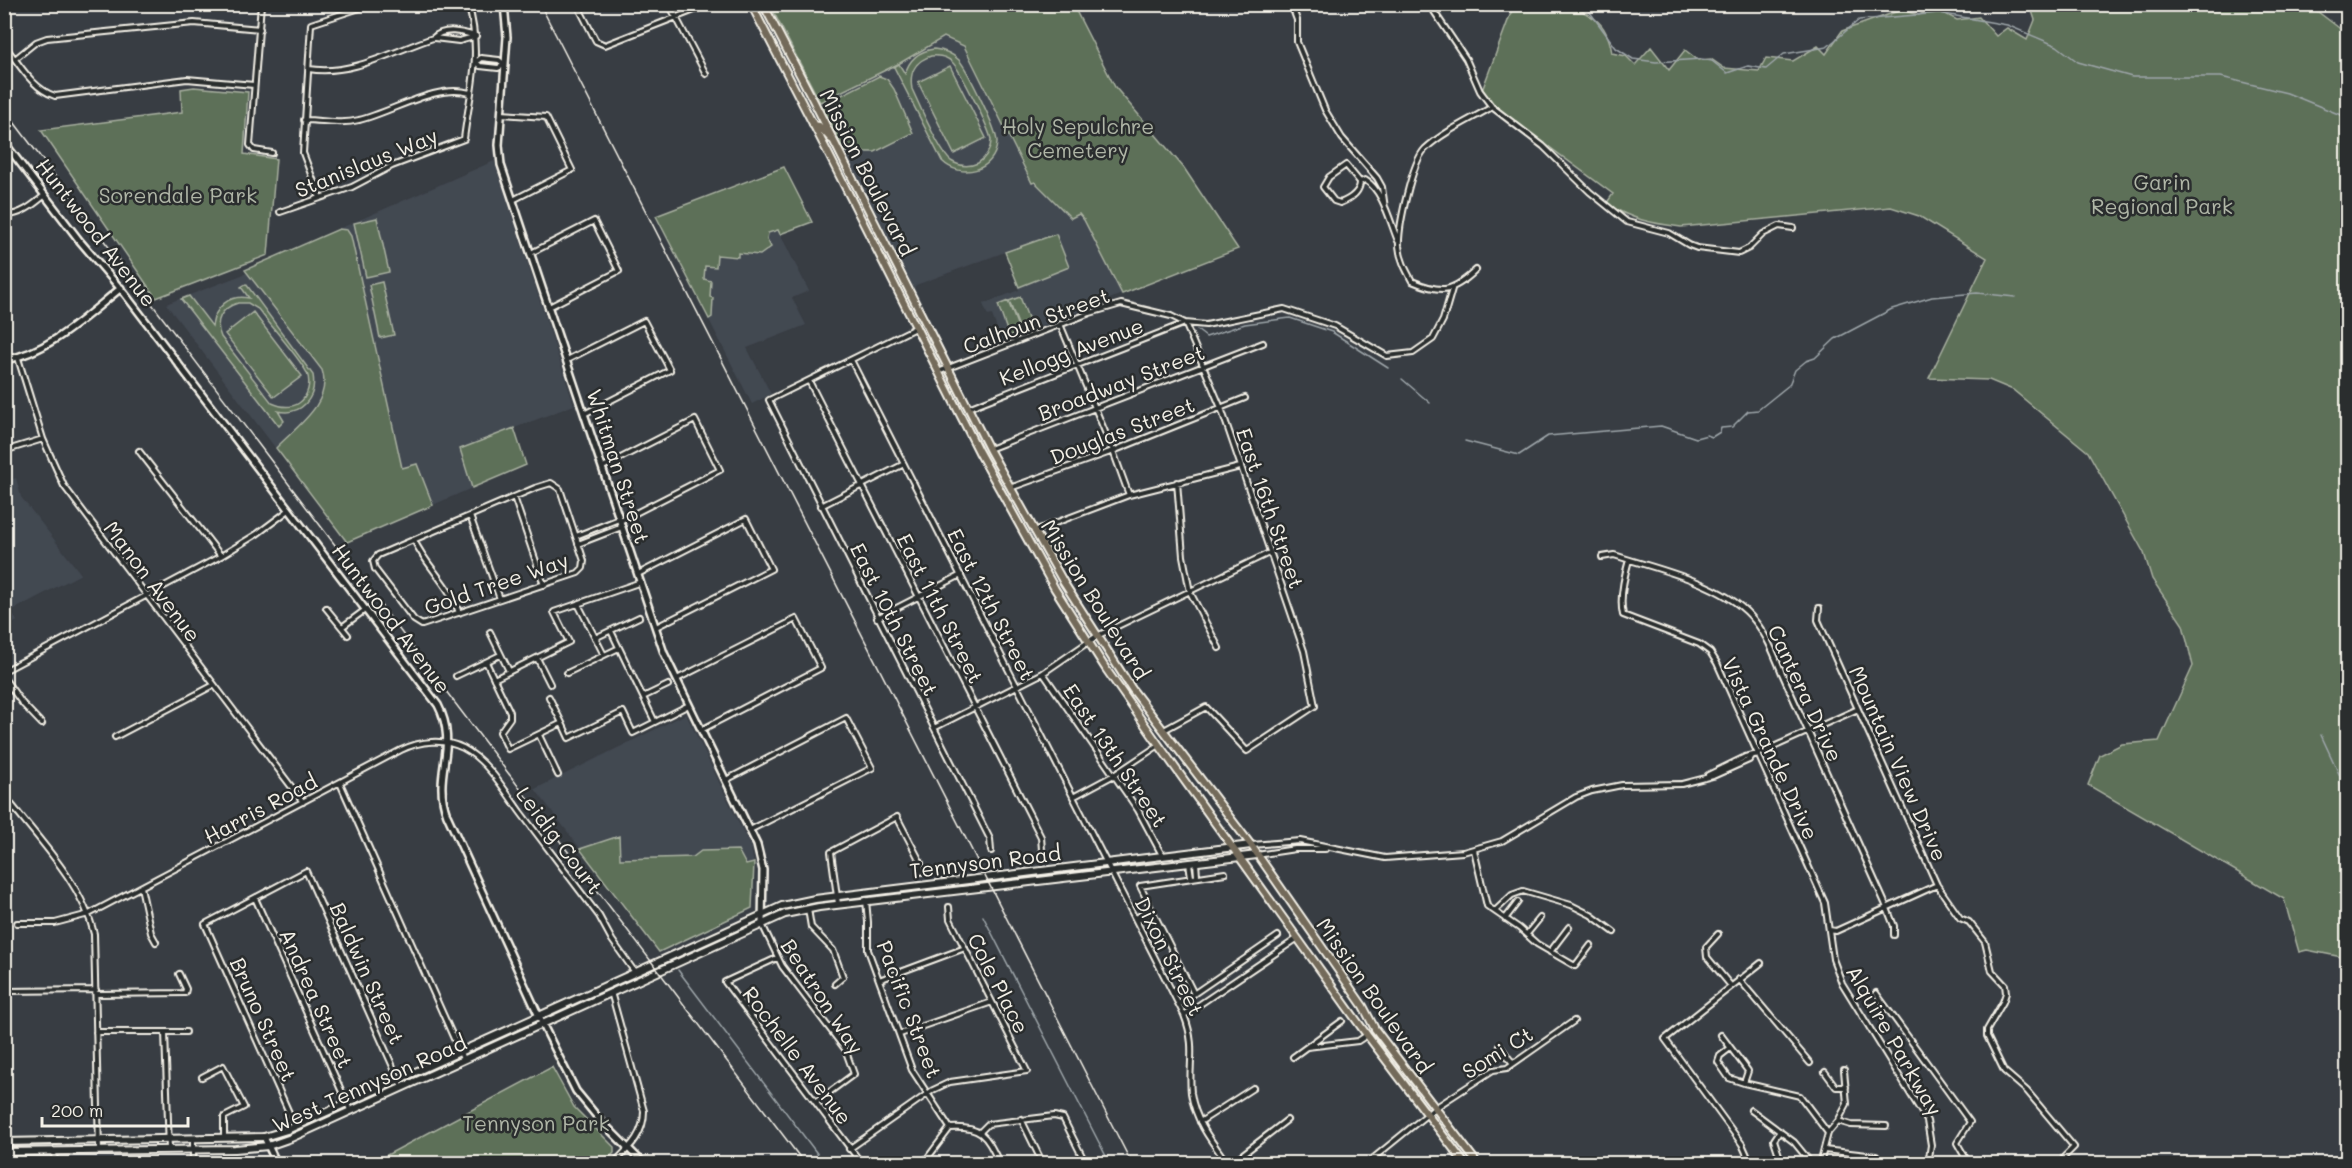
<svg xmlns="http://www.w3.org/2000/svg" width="2352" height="1168" viewBox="0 0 2352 1168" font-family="Mali,sans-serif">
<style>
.built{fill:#424851}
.green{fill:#5d6f58;stroke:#a8b0a0;stroke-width:1.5;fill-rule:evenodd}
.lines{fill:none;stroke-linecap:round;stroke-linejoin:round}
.stream{stroke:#9ea6aa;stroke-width:1.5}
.minor-casing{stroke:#f4f1e8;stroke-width:8}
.tertiary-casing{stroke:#f4f1e8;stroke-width:10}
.secondary-casing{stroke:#f4f1e8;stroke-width:10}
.primary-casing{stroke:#f4f1e8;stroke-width:10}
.minor{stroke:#2a2d2e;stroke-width:4}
.tertiary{stroke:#2a2d2e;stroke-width:5}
.secondary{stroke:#2a2d2e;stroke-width:6}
.primary{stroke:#736b5a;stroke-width:6}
.rail{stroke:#f4f1e8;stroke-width:1.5}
.labels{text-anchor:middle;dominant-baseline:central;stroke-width:5;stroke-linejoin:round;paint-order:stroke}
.park-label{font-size:21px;fill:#b0b6a7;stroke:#2a2d2e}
.street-label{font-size:21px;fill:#f4f1e8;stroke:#2a2d2e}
</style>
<rect width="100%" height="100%" fill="#383d43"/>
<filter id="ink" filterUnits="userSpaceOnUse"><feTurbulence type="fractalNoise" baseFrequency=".0167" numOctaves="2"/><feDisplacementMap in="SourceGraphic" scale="12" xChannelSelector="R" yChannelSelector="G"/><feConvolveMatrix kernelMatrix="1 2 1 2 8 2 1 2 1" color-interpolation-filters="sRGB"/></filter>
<g filter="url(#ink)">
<path class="built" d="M944,37L964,46L1032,182H1035L1071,218L1079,213L1084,220L1122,294L1003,341L1001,340L992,315L988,316L983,304L1019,290L1005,252L916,285L914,288L820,102L900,63Z
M494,161L574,405L460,449L472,488L347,542L166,304L247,273L245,270Z
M784,167L812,222L780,234L809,291L792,298L806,325L747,348L771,394L752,404L656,216Z
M16,478L21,497L81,574L11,611L17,621L5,628V482Z
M686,714L751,848L754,863L753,905L750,910L659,952L535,789Z"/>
<path class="green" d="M770,5H1073L1115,87L1184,168L1238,249L1122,294L1084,220L1079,214L1071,218L1035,182L1032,183L964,46L944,37L900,63L820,102Z
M1517,5H1575C1580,11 1588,14 1595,19C1605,26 1610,41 1612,53L1626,56L1635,65L1651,47L1669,70L1685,50L1698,60L1711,59L1724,68L1759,71L1766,58L1793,61L1818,46L1826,54L1842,31L1901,10L1919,15L1934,8L1957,20L1979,17L1996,36L2007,28L2027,40L2035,20L2030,5H2309L2347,34V958L2307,950L2299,952L2284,899L2088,785L2100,755L2122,744L2159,741L2193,666L2183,625L2152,579L2144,553L2088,452L2013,390L1989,380L1929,378L1987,258L1919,216L1891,207L1681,227C1649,223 1634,220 1606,204L1613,194L1480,96L1512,10Z
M934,49C943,50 952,53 959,60C967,69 998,131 997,143C995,171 961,180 942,161L894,67L899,64L905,74C909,60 919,51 934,49ZM931,56C939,55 946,56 952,62C960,69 990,130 991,140C991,149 986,158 978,163C969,167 959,166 951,161C939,152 919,104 912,89C909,73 915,61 931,56Z
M950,66L986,138L954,154L918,82Z
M879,76L887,79L894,89L913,133L875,152H845L822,105Z
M194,87L248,92L244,154L276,159L268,255L156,298L41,130L182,112L181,89Z
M784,167L812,222L780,234L778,230L768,233L767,239L771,247L760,255L738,253V257L717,255L716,267L705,266L704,279L711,281L710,297L713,298L712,317L709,319L656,216Z
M377,218L389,272L366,277L354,223Z
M339,229L347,230L351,236L402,468L417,464L433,505L347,542L276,448C296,427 333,403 322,370L245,270Z
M1056,234L1069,267L1019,287L1005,252Z
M382,282L394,335L380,338L369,285Z
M246,284L313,375C317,398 301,416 278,411L284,421L279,426L181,299L189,296L212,326C215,307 229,294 249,298L241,287ZM238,303H248L258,309C271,326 298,356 307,373C311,383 308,397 299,403C290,409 281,407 272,403L221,337C214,321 221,308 238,303Z
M1020,297L1032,328L1021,332L1009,301Z
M1008,301L1020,332L1009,336L998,305Z
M253,312L302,376L274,397L225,334Z
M514,428L526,465L472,488L460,449Z
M619,836L620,859L693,857L701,851L738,850L746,865L754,863L752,908L659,952L580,849Z
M552,1067L574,1107L614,1147V1153L604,1163H372Z"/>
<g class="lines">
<path class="stream" d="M1584,4L1616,48L1633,59L1656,62L1701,59L1712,61L1727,73L1748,66L1766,69L1784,54L1827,47L1859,20L1939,13L2007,25L2057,46L2078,62L2132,77H2221L2287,93L2348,118
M1197,330L1206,337L1245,324L1290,318L1332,332L1388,368
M1402,379L1430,403
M1465,441L1519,455L1548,436L1661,426L1696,438L1707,435L1712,437L1720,432L1721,428L1732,427L1748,411L1758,410L1789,385L1795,370L1806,361L1815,358L1835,339L1892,309L1932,297L1977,293L2015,297
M2321,735L2340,776L2342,814L2348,845
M983,916L1110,1164
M678,970L825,1164
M7,1159L12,1164"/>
<defs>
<path id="minor" d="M261,4L250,145L254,150L272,153
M577,4L596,41L605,45L710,4
M669,4L706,74
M1291,4L1297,20V42L1325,110L1342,138L1377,178L1382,187L1385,208
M1429,4L1466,59L1480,91L1492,107L1543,146L1590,192L1627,222L1669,233L1689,245L1697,248L1739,253L1749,248L1763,234L1779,226L1793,228
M2341,4L2348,7
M434,38L459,41L474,37
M4,45C19,63 32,89 55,96L187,79L254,85
M15,59L36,42L47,38L194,23L260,29
M476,62L481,58L499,60L505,65
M476,62L480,66L498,68L505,65
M309,69C352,76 393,51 433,38C444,27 462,32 476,36
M501,114L546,117L572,170L513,200
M304,120C323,120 341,125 359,120C393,112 436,83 470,93
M1360,182C1360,193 1350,199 1340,203L1334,201L1323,187L1329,177L1346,165L1360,182L1365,180C1383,190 1390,222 1398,241
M320,198L303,153L311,24L372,4
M280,212L352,187L392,166L464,139C470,90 483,54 468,4
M4,215C20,216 33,205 45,195
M531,253L594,221L619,271L549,307
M1476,270C1453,292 1442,294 1412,281C1406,270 1400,259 1399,246C1398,227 1412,162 1425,149C1443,132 1470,120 1492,107
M1060,324L1113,451L1129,495
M915,328L769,400L990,839L991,851
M18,358L43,439L64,486L303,802
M567,360L644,321L670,370L584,414
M851,360L1184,1015C1197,1048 1188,1063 1191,1093C1195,1121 1212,1142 1228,1164
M938,372L1090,313L1121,304L1171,316L1185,323L1206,325L1284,309L1335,326L1387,356L1413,353L1433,339L1443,320L1452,289
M809,381L1041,837L1042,850
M968,408L1185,323L1221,408L1304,651L1315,706L1247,751L1206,707L1164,730
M989,449L1263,343
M4,451L43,439
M139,451L221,556
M603,467L695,420L720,470L620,521
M1177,482L1183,556L1190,592L1219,648
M551,483L560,489L584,561L583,568L578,573L422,625L414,620L375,569L373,561L378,555L535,488Z
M1010,488L1113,451L1245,398
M514,497L544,585
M821,506L904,464
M470,516L500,599
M1034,531L1129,495L1240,467
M576,536L619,519
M414,540C426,566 450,585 459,613
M578,544L622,527
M1602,557L1614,555C1659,570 1726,583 1755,621C1767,636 1774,654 1781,671L1885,903L1894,926V935
M1629,560C1624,577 1619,598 1623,615L1699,644L1710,652L1717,663L1825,903L1833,959L1842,983L1927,1121L1931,1145L1928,1164
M638,574L746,519L771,569L656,627
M578,604L604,655
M326,608L348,635
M1819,608L1818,620L1937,885L1960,918L1969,922L1985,942L1992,971L2005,985L2006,993L2003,1002L1987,1030V1036L2004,1071L2027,1091L2074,1147L2064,1157
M877,618L961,575
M342,627L365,610
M611,631L655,722
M490,632L509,671
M595,638L639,617
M537,658L550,684
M486,662L510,712V718L500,732L508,749L562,723L569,738L623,712L633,733L689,705
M4,671L221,556L257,534L289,510
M567,673L619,648
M1043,673L1138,810L1162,855
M456,676L500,655
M4,678L22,703L42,724
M494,679L569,642L554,612L641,582
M677,679L796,619L821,668L701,730
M549,697L562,723
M643,697L668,685
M934,728L1043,673L1097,636L1271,552
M539,735L558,775
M115,737L214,685
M1708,775L1745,757L1758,754L1858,709
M726,780L846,718L872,768L750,830
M340,783L463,1059
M4,795C37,838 82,882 94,934L99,1150
M1073,797L1114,775L1159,745
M1252,845L1300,841L1385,858L1463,852L1502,841L1576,797L1592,791L1622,785L1682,784L1713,776L1749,760L1752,756
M1474,850L1487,906L1519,928L1537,944L1575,966L1591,945
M1257,855L1295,849H1325
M1196,862L1197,876
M1189,863L1191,877
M141,887L151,933L156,942
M255,898L350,1110
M866,900L868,922V950L912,1070L950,1128
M838,904L831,852L897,817L921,863V872
M808,909L811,927L833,950L843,977L835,984
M1495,911L1512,895L1523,891L1571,905L1591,915L1614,932
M1136,918L1151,909
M1136,919H1142L1153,913
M1505,919L1518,902
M17,923H55L89,914L401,750C420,741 443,738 463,748C488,761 505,791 521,813C547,847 573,882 599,916L612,940L634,971
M762,924L782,966L845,1049L854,1074L816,1102
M1830,930L1836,931L1937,885
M1527,934L1540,918
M1718,934L1706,947L1707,957L1731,986
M1550,952L1569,927
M777,958L725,982L862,1164
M1739,979L1810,1063
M879,980L965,948
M4,991L96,990
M611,992L644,1111C644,1135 629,1148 613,1164
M1876,993L1970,1122L1957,1143L1969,1164
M96,994L185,993L186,989L179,974
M1194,994L1140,886L1225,873
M1179,1004L1278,936
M1184,1015L1298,938
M96,1032H186
M165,1032L169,1150
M900,1034L992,1002
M1721,1035L1748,1071L1744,1083L1800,1096L1828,1133
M1500,1046L1511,1061L1515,1062
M1307,1047L1358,1041L1367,1035
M1729,1049L1720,1056L1718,1062L1729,1078L1744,1083
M1293,1057L1342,1021
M1825,1072L1836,1087H1846
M202,1077L223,1066L244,1107L224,1117V1138
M1751,1110L1794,1142L1812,1164
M1021,1119L1043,1164
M1838,1121L1851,1125L1886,1126
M1200,1122L1253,1088
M295,1126L205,924L306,871L402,1087
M950,1128C983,1126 986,1136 1000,1164
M1780,1131L1774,1140L1782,1164
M980,1132L988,1124L1054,1116L1063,1118L1086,1164
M849,1149L933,1090L950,1082L1027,1071L950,919L949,907
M1824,1150L1876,1156
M54,1152L55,1164
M928,1158L935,1164
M193,1164V1139
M923,1164L950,1128
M1230,1164L1287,1120
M1366,1164L1435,1108L1493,1070L1507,1068L1574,1021
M1751,1164L1742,1144L1665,1039L1761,963
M1820,1164L1828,1133L1838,1121L1847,1104L1844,1070"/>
<path id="tertiary" d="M504,4L507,37L499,145L501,165L664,653L757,845L763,870L762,924
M4,142L79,240L125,294L438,705C460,747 431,773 447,815L542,1023L576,1091L599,1119L644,1164
M4,360C49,353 87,315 121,288
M264,1137L277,1164"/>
<path id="secondary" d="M4,1142L264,1137L287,1130L782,906L815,899L1251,845
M4,1152L235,1149L268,1146L291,1138L785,914L819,907L1257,855"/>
<path id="primary" d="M751,4L826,149L979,452L1055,589L1106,669L1159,745L1367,1035L1465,1164
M763,4L810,94L989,449L1064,583L1132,689L1251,845L1363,1006L1375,1029L1478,1164
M813,125L819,126L831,139"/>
</defs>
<use href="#minor" class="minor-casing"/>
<use href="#tertiary" class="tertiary-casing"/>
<use href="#secondary" class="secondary-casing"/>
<use href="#primary" class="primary-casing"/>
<use href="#minor" class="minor"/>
<use href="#tertiary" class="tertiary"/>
<use href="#secondary" class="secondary"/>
<use href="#primary" class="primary"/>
<path class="rail" d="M540,4L1132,1164
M4,109L805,1164"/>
</g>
</g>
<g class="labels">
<g class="park-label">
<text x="1078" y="125">Holy Sepulchre<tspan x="1078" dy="24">Cemetery</tspan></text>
<text x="2162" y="181">Garin<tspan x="2162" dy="24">Regional Park</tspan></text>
<text x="178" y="194">Sorendale Park</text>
<text x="536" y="1122">Tennyson Park</text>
</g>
<g class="street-label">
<text transform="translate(366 162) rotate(-22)">Stanislaus Way</text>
<text transform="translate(868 172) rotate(63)">Mission Boulevard</text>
<text transform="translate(97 232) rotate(52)">Huntwood Avenue</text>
<text transform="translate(1036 320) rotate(-20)">Calhoun Street</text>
<text transform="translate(1071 351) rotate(-21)">Kellogg Avenue</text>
<text transform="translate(1121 382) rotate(-21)">Broadway Street</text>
<text transform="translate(1122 430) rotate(-21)">Douglas Street</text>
<text transform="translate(619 466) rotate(72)">Whitman Street</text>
<text transform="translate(1271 508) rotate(71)">East 16th Street</text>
<text transform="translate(153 581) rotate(53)">Manon Avenue</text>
<text transform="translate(496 583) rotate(-19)">Gold Tree Way</text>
<text transform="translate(1096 599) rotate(58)">Mission Boulevard</text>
<text transform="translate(992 604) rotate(63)">East 12th Street</text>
<text transform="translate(941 608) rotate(63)">East 11th Street</text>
<text transform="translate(392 618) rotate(53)">Huntwood Avenue</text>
<text transform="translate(895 619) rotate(63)">East 10th Street</text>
<text transform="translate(1806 693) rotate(65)">Cantera Drive</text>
<text transform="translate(1771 748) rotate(65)">Vista Grande Drive</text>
<text transform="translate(1116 755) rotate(56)">East 13th Street</text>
<text transform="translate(1899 763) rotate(66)">Mountain View Drive</text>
<text transform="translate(260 808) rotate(-28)">Harris Road</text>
<text transform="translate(560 840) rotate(53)">Leidig Court</text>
<text transform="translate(985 861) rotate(-7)">Tennyson Road</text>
<text transform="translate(1170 956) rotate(64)">Dixon Street</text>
<text transform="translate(368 973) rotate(66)">Baldwin Street</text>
<text transform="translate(999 983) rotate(63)">Cole Place</text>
<text transform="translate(1375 995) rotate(55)">Mission Boulevard</text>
<text transform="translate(823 996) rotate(57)">Beatron Way</text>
<text transform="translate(317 998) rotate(66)">Andrea Street</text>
<text transform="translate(910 1009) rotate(69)">Pacific Street</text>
<text transform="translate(264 1019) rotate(66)">Bruno Street</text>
<text transform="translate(1895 1040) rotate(60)">Alquire Parkway</text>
<text transform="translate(1497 1052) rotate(-32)">Somi Ct</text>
<text transform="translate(798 1055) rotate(53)">Rochelle Avenue</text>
<text transform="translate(369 1083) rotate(-24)">West Tennyson Road</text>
</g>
</g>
<rect width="2352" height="1168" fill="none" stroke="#2a2d2e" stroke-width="24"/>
<rect x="12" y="12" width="2328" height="1144" fill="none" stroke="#f4f1e8" stroke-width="2" filter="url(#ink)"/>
<path d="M42 1117v9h146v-9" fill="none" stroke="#f4f1e8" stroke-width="3"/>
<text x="51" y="1117" font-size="18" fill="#f4f1e8" stroke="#2a2d2e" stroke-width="4.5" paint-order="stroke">200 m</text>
</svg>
